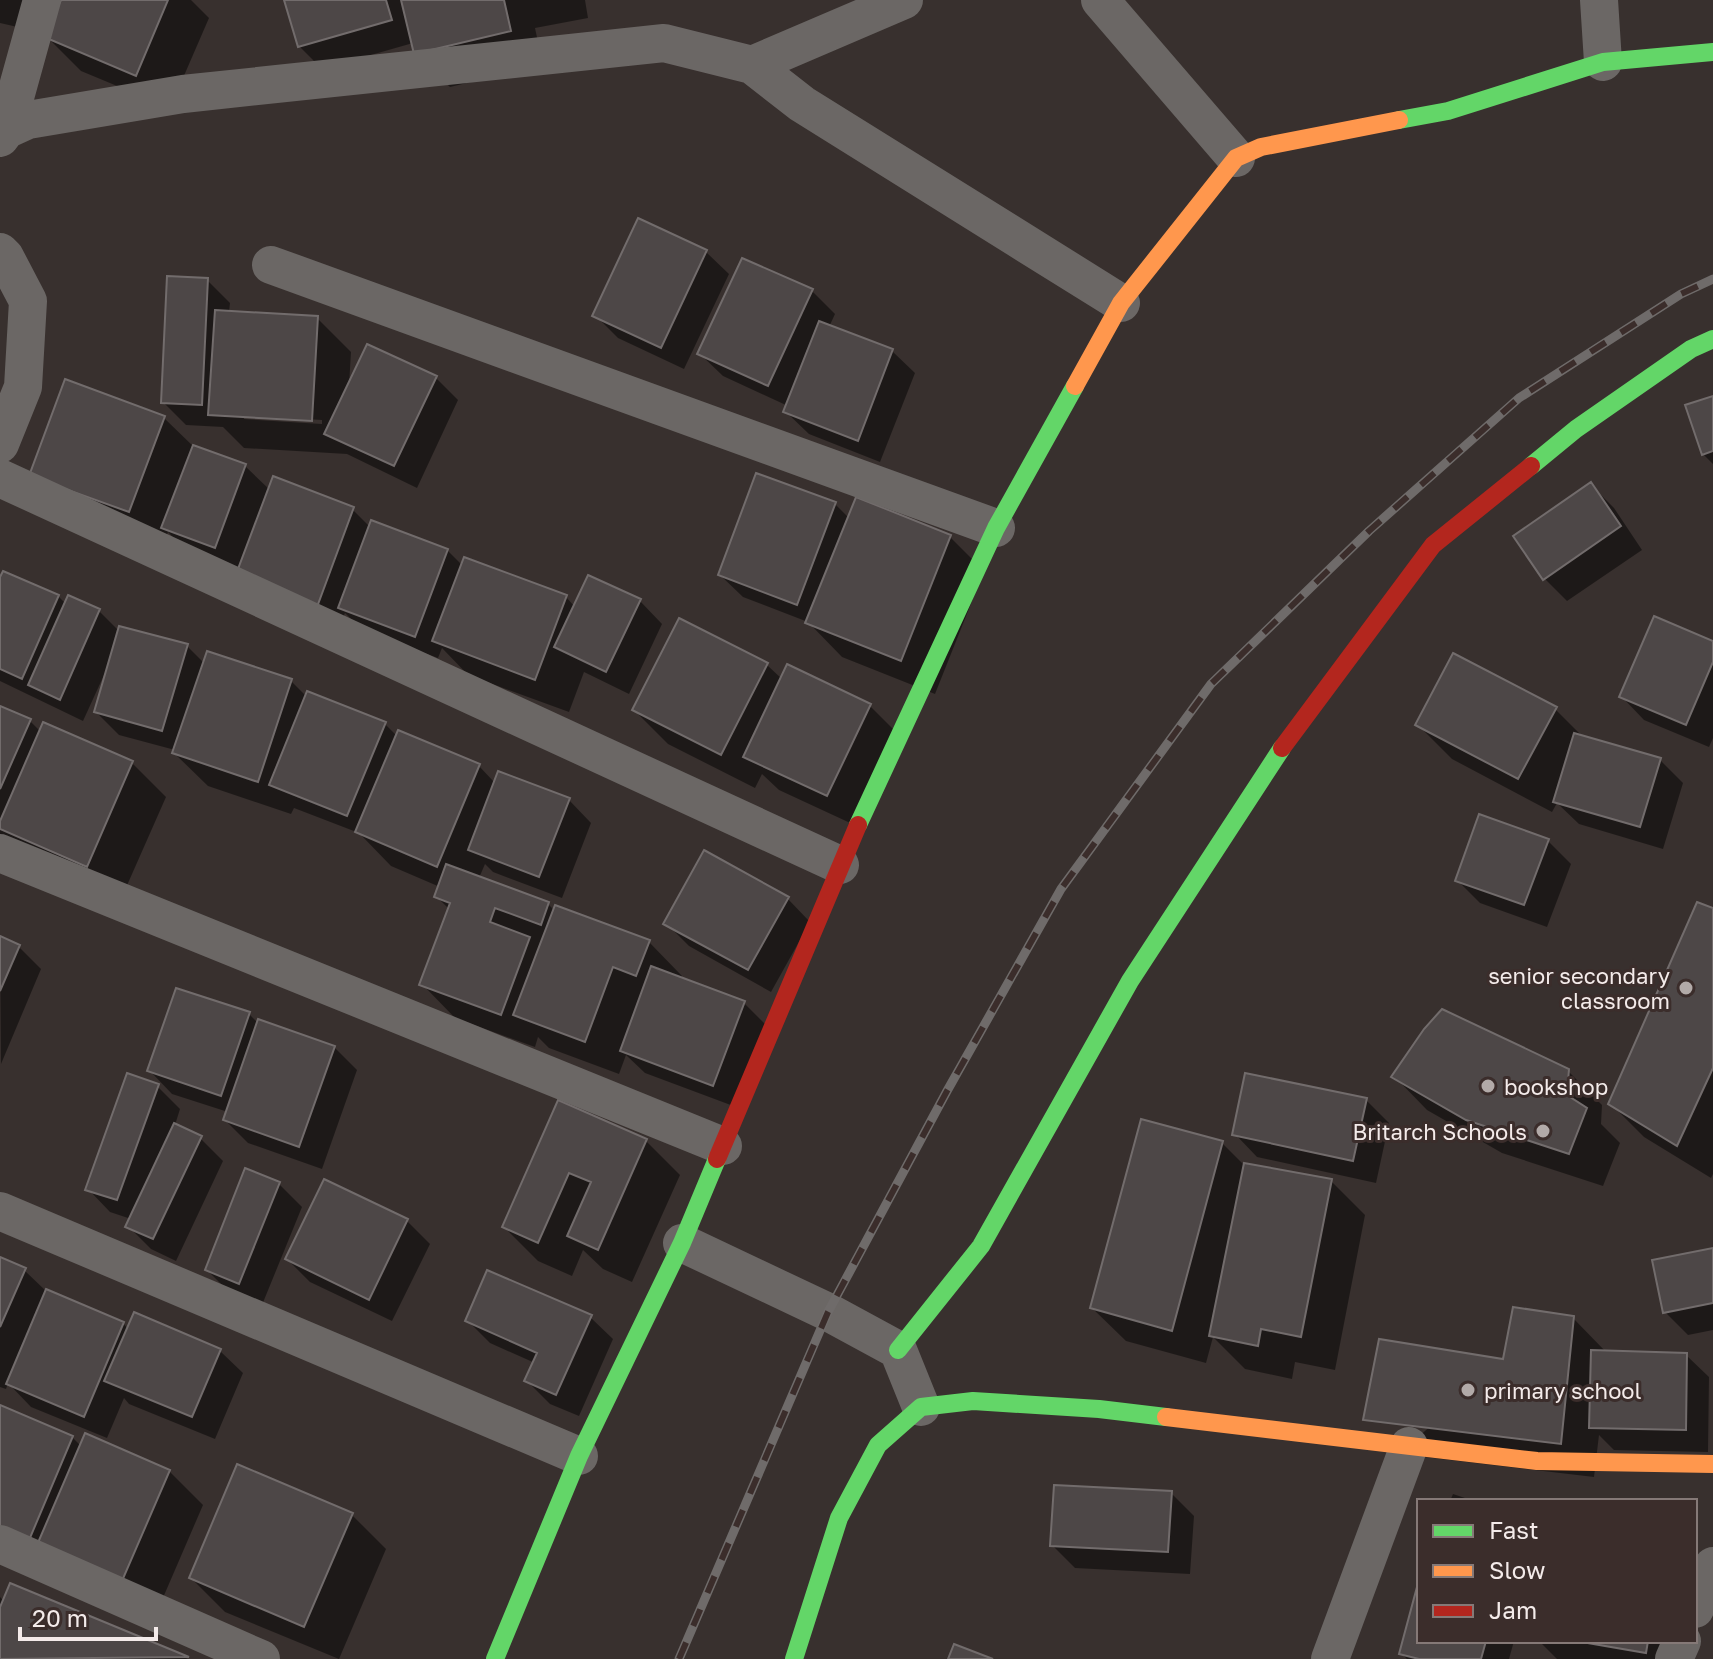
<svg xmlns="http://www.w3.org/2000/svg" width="1713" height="1659" viewBox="0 0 1713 1659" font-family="'Golos Text',sans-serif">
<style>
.shadow{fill:#0007;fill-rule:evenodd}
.building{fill:#4d4747;stroke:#726c6c;stroke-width:2}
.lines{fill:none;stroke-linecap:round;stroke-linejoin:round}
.street{stroke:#6b6765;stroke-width:38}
.fast{stroke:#63d668;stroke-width:18}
.slow{stroke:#ff974d;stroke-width:18}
.jam{stroke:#b3261e;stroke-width:18}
.rail-casing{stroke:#6f6b6a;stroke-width:9}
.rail{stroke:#3b2d2b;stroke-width:6;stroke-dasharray:18;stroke-linecap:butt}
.poi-dot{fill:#b2aaa8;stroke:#3b2d2b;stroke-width:3}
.labels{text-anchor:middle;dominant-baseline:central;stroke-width:6;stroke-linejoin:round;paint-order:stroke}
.poi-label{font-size:22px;fill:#f4ebea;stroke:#3b2d2b;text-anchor:end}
</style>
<rect width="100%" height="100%" fill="#38302e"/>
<path class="shadow" d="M0,0H191L209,18L170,108L81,71L47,37L48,34L0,23Z
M286,0H585L588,18L535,28L543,65L450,87L416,53L413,43L322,69L299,46Z
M706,252L729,274L684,369L618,338L595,315Z
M207,280L230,303L229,312L317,318L351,352L349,386L436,378L458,400L417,488L347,454L244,448L223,427L186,425L163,402ZM244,415L322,420V424L244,419Z
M812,291L835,314L829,327L892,351L915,373L880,462L809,434L786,412L788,406L723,376L700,354Z
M1713,398V464L1703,454Z
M164,418L194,447L245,466L270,490L352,509L370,527L447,550L463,566L566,597L575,607L640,601L662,624L629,694L584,672L569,712L468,675L442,648L438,658L363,631L345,613L339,628L186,551L168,532L163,545L65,509Z
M1591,485L1614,508L1642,550L1567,601L1544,578Z
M835,504L850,519L950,537L984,571L935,694L842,657L808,622L743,597L720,575Z
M0,582L58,596L66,604L69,597L99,611L119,631L187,646L205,664L291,681L307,697L385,724L398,737L479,766L495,783L569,800L591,823L562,898L493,872L485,864L479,878L548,904L554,910L649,942L682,976L681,980L744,1003L767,1026L736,1107L645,1073L626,1055L619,1074L549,1048L538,1037L535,1047L455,1018L422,984L450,910L437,897L440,887L391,866L359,833L294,808L291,814L208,786L174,753L175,750L119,735L96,712L106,676L104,675L83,721L0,681Z
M680,621L767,665L782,679L870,706L904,740L861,828L779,790L762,774L755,788L668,744L634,710Z
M1713,643V738L1709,747L1644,720L1622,697Z
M0,708L30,721L41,732L132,763L166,797L121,899L0,849Z
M1555,709L1585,739L1660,760L1683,783L1663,849L1579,824L1557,803L1552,812L1452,759L1418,725Z
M1548,841L1571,864L1547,927L1480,903L1457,880Z
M788,899L810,922L771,992L689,946L666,923Z
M1713,910V1174L1711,1178L1644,1137L1610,1103Z
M0,939L18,946L41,969L1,1064Z
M249,1014L259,1024L334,1047L357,1070L322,1169L248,1143L225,1120L228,1112L172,1094L150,1071Z
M1568,1071L1602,1105L1601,1124L1620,1143L1603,1186L1502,1153L1427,1110L1394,1076Z
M157,1086L180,1109L175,1125L200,1138L223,1161L176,1261L151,1249L128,1226L131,1219L110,1212L88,1189Z
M1366,1100L1389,1123L1376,1183L1257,1157L1235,1134Z
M559,1103L646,1141L680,1175L632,1282L603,1269L583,1250L572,1276L538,1261L504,1227Z
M1222,1143L1244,1165L1331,1181L1365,1215L1335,1370L1295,1362L1292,1379L1245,1369L1213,1337L1206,1363L1126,1341L1092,1308Z
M279,1184L302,1207L262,1305L230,1293L207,1270Z
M407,1221L430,1244L392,1321L310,1282L287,1259Z
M1713,1250V1330L1688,1335L1665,1312Z
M0,1260L24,1270L46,1291L123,1323L128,1329L220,1351L243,1373L215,1439L129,1404L124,1398L107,1438L31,1407L8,1383L6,1389L0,1387Z
M590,1317L613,1339L579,1416L550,1404L527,1381L535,1363L490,1343L467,1320Z
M1573,1318L1607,1353L1686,1355L1709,1377L1708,1452L1614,1450L1599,1435L1594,1477L1399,1454L1504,1361Z
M0,1407L72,1437L81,1446L169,1471L203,1505L156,1614L0,1552Z
M1171,1493L1194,1516L1190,1574L1075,1568L1052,1545Z
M1453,1494L1474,1501H1450Z
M352,1515L386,1549L339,1659L225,1612L191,1578Z
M12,1585L188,1659H0V1597L5,1602Z
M1419,1590V1641H1514L1509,1659H1407L1401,1653Z
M1539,1641H1687L1684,1659H1557Z"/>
<path class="building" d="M61,0H168L136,76L44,37Z
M284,0H386L392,20L298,47Z
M401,0H504L511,31L414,54Z
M638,218L707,250L661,348L592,316Z
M742,258L813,289L768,386L697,354Z
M167,276L208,278L202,405L161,403Z
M215,310L318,316L312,421L208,415Z
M819,321L893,349L858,441L783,412Z
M367,344L437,376L394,466L324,434Z
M65,379L165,416L129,512L29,476Z
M1713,396V451L1702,455L1685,405Z
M193,445L246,464L215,548L161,528Z
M756,473L836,502L797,605L718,575Z
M273,476L354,507L317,607L235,577Z
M1591,482L1621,526L1543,580L1513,536Z
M856,497L951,535L901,661L805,623Z
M371,520L448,549L415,637L338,608Z
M464,557L567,595L535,680L432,641Z
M3,571L59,595L22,679L0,669V577Z
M588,575L641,599L606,672L554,647Z
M68,595L100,609L60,700L28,685Z
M1654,616L1713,641V662L1686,725L1619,697Z
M679,618L768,663L721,755L632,710Z
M119,626L188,644L162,731L94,712Z
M207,651L292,679L258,782L172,753Z
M1453,653L1557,707L1518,779L1415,725Z
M787,664L871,704L827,796L743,757Z
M307,691L386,722L347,816L269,785Z
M0,706L31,719L0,789Z
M43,722L133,761L87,867L0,829V821Z
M398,730L480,764L437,867L355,832Z
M1574,733L1661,758L1640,827L1553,802Z
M498,771L570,798L539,877L468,850Z
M1479,814L1549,839L1524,905L1455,881Z
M704,850L789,897L748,970L663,924Z
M446,864L549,902L541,925L495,908L490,922L530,937L501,1015L419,985L450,903L434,897Z
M1697,902L1713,908V1068L1677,1146L1608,1104Z
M555,905L650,940L636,976L613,967L585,1042L513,1015Z
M0,936L20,945L0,991Z
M651,966L745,1001L713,1086L620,1051Z
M176,988L250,1012L221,1096L147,1071Z
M1442,1009L1569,1069L1567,1095L1587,1108L1569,1154L1466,1120L1391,1077L1424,1029Z
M258,1019L335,1046L299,1147L223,1120Z
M127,1073L159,1084L117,1200L85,1190Z
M1245,1073L1367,1098L1353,1161L1232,1135Z
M558,1100L647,1139L598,1250L567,1236L591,1182L569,1173L538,1243L502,1227Z
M1141,1119L1223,1141L1172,1331L1090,1308Z
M174,1123L202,1136L153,1239L125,1227Z
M1244,1163L1332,1179L1301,1337L1261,1329L1258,1346L1209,1336Z
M245,1168L280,1182L239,1284L205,1270Z
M324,1179L408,1219L369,1300L285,1259Z
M1713,1248V1303L1663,1313L1652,1260Z
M0,1257L26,1268L0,1327Z
M487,1270L592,1315L556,1395L524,1381L537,1353L465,1321Z
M46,1289L124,1322L84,1417L6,1384Z
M1513,1307L1574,1316L1561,1444L1363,1420L1379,1339L1503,1359Z
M134,1312L221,1349L192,1417L104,1381Z
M1591,1350L1687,1353L1686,1430L1589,1428Z
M0,1405L73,1436L27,1545L0,1534Z
M85,1433L170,1470L122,1581L37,1545Z
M237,1464L353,1513L304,1627L189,1578Z
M1054,1485L1172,1491L1168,1552L1050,1546Z
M10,1583L189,1657L0,1659V1607Z
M1417,1587L1419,1588V1641H1486L1481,1659H1419L1399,1654Z
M1576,1641H1648L1646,1653Z
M954,1644L993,1659H948Z"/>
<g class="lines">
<path class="street" d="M1100,0L1236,158
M1599,0L1603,62
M752,65L904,0
M6,130L42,0
M0,138L6,130L28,120L183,94L664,43L752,65L802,104L1121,303
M0,252L5,257L28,301L23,387L0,444
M271,265L996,528
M0,478L840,865
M0,853L723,1146
M0,1211L579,1456
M682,1243L828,1312L898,1350L921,1407
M0,1544L261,1659
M1695,1609L1713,1566
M1330,1659L1409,1446
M1674,1659L1682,1641"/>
<path class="fast" d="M1399,120L1448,111L1603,62L1713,52
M1531,466L1576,429L1691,349L1713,339
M858,825L996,528L1075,386
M898,1350L981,1246L1130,981L1282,748
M495,1659L579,1456L682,1243L717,1159
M794,1659L839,1518L878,1445L921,1407L973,1401L1099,1409L1166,1417"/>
<path class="slow" d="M1075,386L1121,303L1236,158L1261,147L1399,120
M1166,1417L1537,1461L1713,1464"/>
<path class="jam" d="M1282,748L1433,545L1531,466
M717,1159L858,825"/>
<defs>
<path id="rail" d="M679,1659L828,1312L947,1091L1061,889L1211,684L1369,531L1519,398L1681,294L1713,279"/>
</defs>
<use href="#rail" class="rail-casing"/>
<use href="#rail" class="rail"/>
</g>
<g class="poi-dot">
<circle cx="1686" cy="988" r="8"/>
<circle cx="1488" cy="1086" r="8"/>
<circle cx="1543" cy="1131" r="8"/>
<circle cx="1468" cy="1390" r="8"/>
</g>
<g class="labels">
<g class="poi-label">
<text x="1670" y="975">senior secondary<tspan x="1670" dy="25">classroom</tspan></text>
<text x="1504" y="1086" text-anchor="start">bookshop</text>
<text x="1527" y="1131">Britarch Schools</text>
<text x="1484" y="1390" text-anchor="start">primary school</text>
</g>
</g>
<rect x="1417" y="1499" width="280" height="144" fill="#3b2d2b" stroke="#857977" stroke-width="2"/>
<rect x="1433" y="1525" width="40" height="12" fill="#63d668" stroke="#857977" stroke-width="2"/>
<text x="1489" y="1539" font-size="24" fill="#f4ebea">Fast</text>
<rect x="1433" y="1565" width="40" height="12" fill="#ff974d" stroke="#857977" stroke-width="2"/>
<text x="1489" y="1579" font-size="24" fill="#f4ebea">Slow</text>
<rect x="1433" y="1605" width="40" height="12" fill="#b3261e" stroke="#857977" stroke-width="2"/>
<text x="1489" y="1619" font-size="24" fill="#f4ebea">Jam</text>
<path d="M20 1627v12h136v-12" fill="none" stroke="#f4ebea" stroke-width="4"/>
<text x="32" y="1627" font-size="24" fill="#f4ebea" stroke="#3b2d2b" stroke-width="6" paint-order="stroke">20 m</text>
</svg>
